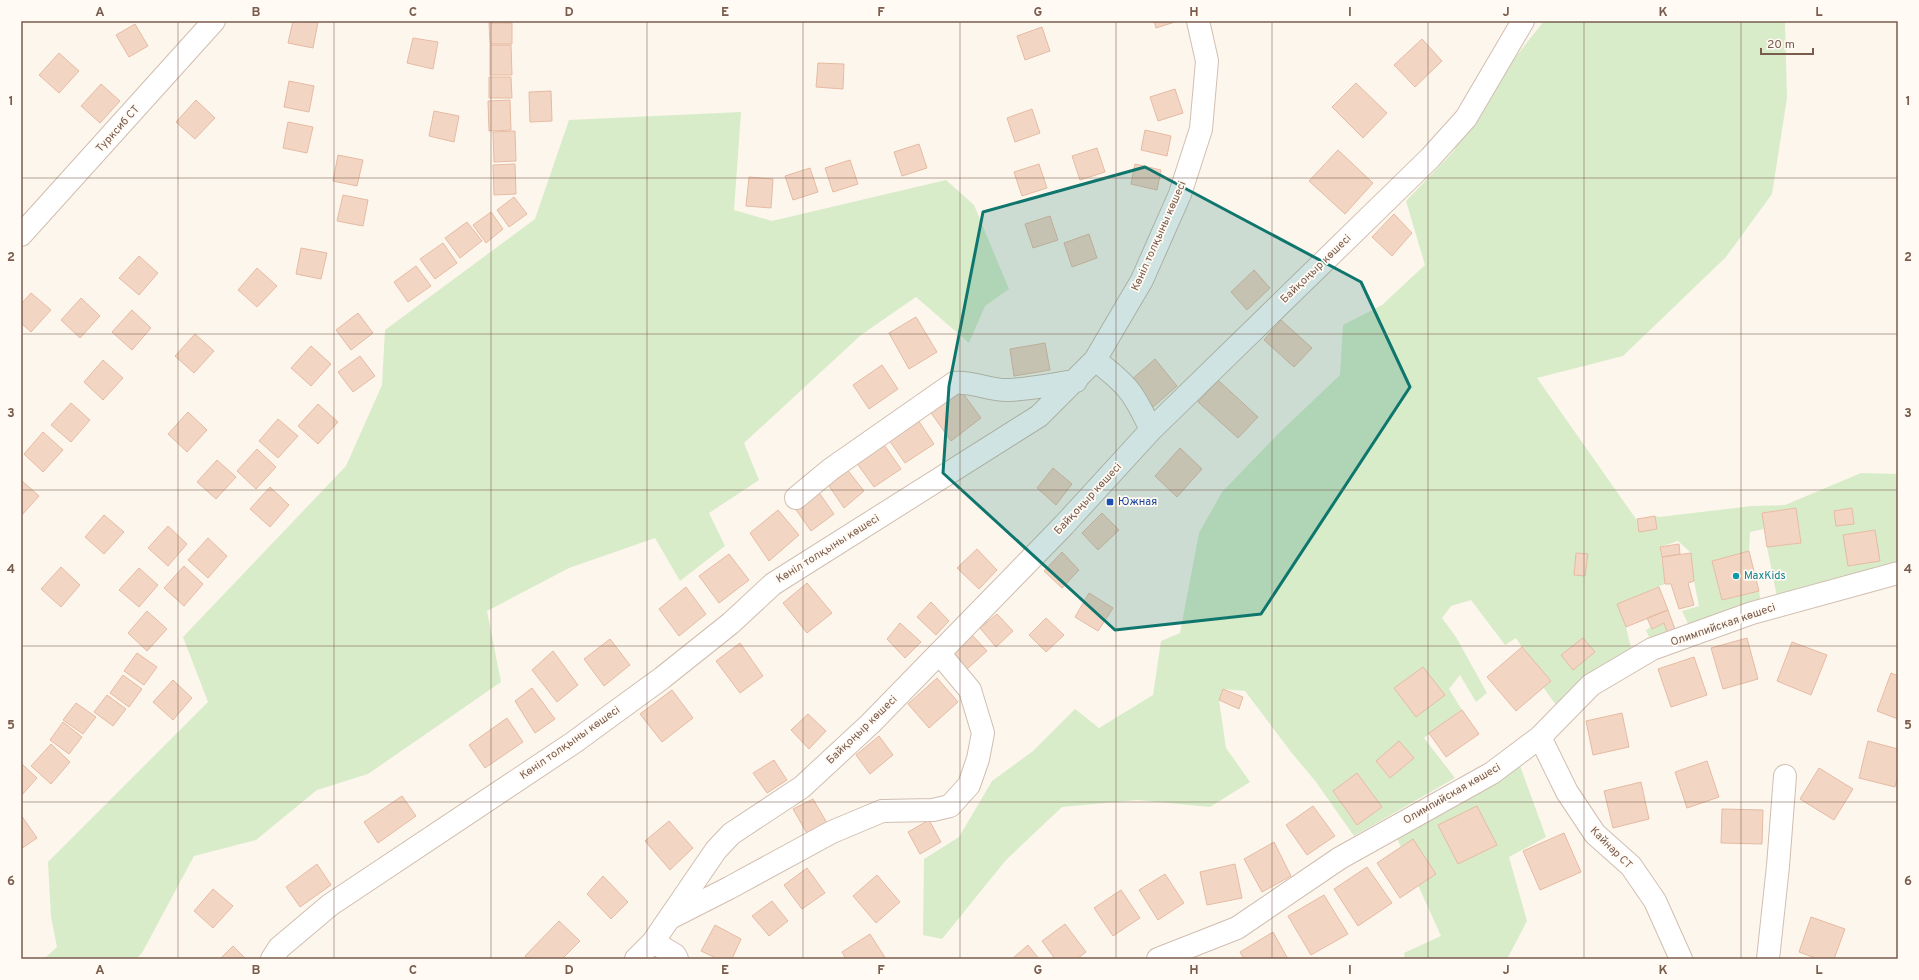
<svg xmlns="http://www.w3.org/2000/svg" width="1919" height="980" viewBox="0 0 1919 980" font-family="Overpass,sans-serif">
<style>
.green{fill:#d8ecc9;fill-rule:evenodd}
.building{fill:#f3d5c3;stroke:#e6bba3}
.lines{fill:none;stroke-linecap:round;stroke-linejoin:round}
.minor-casing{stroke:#d1beb0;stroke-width:24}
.minor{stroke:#fff;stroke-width:22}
.marked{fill:#0f766e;fill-opacity:0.2;stroke:#0f766e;stroke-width:3;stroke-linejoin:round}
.grid{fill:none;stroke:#7a5c4d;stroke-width:1;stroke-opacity:0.55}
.transit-dot{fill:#1a4fb4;stroke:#fffaf3;stroke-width:1.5}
.culture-dot{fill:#0f9aa8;stroke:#fffaf3;stroke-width:1.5}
.labels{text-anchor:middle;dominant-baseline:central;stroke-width:3.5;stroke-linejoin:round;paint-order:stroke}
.street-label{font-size:11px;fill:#7a5c4d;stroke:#fffaf3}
.transit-label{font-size:11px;fill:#164399;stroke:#fffaf3;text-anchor:start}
.culture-label{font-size:11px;fill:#0d838f;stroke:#fffaf3;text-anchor:start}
.neatline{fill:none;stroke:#7a5c4d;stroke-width:1.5}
.grid-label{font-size:13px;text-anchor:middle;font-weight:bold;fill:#7a5c4d}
</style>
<rect width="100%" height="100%" fill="#fdf6ec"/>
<path class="green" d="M1544,21H1785L1787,98L1772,194L1726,257L1623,356L1537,378L1636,519L1639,532L1657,529L1655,516L1659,517L1752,506L1785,505L1861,473L1898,474V566L1778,602L1767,547L1801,543L1796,508L1762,513L1764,529L1750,532L1749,551L1712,561L1722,600L1759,591L1761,603L1689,626L1682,611L1699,606L1694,581L1691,553L1678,541L1660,547L1665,584L1617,604L1626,627L1632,652L1556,705L1543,687L1550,681L1522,647L1516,638L1505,645L1471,600L1451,606L1442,618L1456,637L1487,693L1476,702L1460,675L1449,689L1462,710L1424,738L1455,778L1354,836L1316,782L1291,752L1245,691L1223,689L1219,700L1226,748L1250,782L1210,807L1137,800L1062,807L1006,860L942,939L923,935L924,859L959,837L992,781L1033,751L1075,709L1099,728L1153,695L1161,641L1180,633L1199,533L1222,492L1281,431L1340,375L1343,325L1382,305L1425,265L1406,201L1453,152L1486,94ZM1576,553L1587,554L1585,576L1574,575Z
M741,112L734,210L772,221L946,180L974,205L1009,289L985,306L969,343L916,297L861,335L744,443L759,480L709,513L725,546L680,581L655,538L569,568L487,611L501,682L368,774L317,790L256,840L194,856L142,953L136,959H44L57,947L51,917L48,862L208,702L183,637L346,466L382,385L385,330L535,219L569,120Z
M1664,623L1668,635L1651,642L1646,630L1651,627L1652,629Z
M1519,763L1546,837L1509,857L1527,921L1507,959H1405L1404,953L1441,936L1395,834Z"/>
<path class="building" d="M293,21L318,22L313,48L288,43Z
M1154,21H1178L1156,28Z
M489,23H512V44H490Z
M135,24L148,46L129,57L116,35Z
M1042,27L1050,51L1025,60L1017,36Z
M413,38L438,42L433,69L407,63Z
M1422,39L1442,61L1415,87L1394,65Z
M490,45H511L512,75H490Z
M59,53L79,71L59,93L39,75Z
M818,63L844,64L843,89L816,87Z
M489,77H511L512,98H489Z
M289,81L314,86L309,112L284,107Z
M1356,83L1387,113L1363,138L1332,107Z
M101,84L120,101L100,123L81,106Z
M1175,89L1183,113L1158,121L1150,97Z
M551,91L552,121L530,122L529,92Z
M196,100L215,118L195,139L176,122Z
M510,100L511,130L489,131L488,101Z
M1032,109L1040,133L1015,142L1007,118Z
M434,111L459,116L454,142L429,136Z
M288,122L313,127L307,153L283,148Z
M1145,130L1171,136L1167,156L1141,150Z
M515,131L516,161L494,162L493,132Z
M919,144L927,168L902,176L894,152Z
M1097,148L1105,172L1080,180L1072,156Z
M1338,150L1373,183L1345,214L1309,181Z
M338,155L363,160L357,186L333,181Z
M850,160L858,184L833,192L825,168Z
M515,164L516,194L494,195L493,165Z
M1039,164L1047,188L1022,196L1014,172Z
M1135,164L1161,170L1157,190L1131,184Z
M810,168L818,192L793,200L785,176Z
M749,177L773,179L771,208L746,206Z
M343,195L368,200L363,226L337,221Z
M514,197L527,214L509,227L497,210Z
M491,212L503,229L486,243L473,225Z
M1394,214L1412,233L1392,256L1372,237Z
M1050,216L1058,240L1033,248L1025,224Z
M467,222L482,241L460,258L445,238Z
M1089,234L1097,258L1072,267L1064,243Z
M443,243L457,263L435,279L420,259Z
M301,248L327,253L321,279L296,274Z
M139,256L158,273L139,295L119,278Z
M416,266L431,286L408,302L394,282Z
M257,268L277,286L257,307L238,290Z
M1254,270L1270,288L1247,310L1231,292Z
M31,293L51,310L31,332L21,323V304Z
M81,298L100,316L80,338L61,320Z
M132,310L151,328L132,350L112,332Z
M358,313L373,333L351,350L336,330Z
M916,317L937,352L909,369L889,333Z
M1281,320L1312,348L1294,367L1264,340Z
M195,334L214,351L194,373L175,356Z
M1045,343L1050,370L1014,376L1010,349Z
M311,346L331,364L311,386L291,368Z
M360,356L375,376L353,392L338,372Z
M1155,359L1177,386L1153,407L1131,380Z
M103,360L123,378L103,400L84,382Z
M882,365L898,389L869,409L853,385Z
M1218,380L1258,417L1238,438L1198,402Z
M959,388L981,418L951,441L929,410Z
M71,403L90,420L71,442L51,425Z
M318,404L338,422L318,444L298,426Z
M188,412L207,430L187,452L168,434Z
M278,419L298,436L278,458L259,441Z
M918,420L934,444L905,463L889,440Z
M43,432L63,450L43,472L24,454Z
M882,442L901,469L874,487L856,462Z
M1180,448L1202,469L1177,497L1155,476Z
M257,449L276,467L256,489L237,471Z
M217,460L236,477L216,499L197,482Z
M842,463L864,491L844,508L823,477Z
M1053,468L1072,484L1056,505L1037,488Z
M21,480L39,496L21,516Z
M270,487L289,505L270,527L250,509Z
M815,487L834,514L811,531L792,504Z
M1796,508L1801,543L1767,547L1762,513Z
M1852,508L1854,524L1836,526L1834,511Z
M778,510L799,535L769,561L750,533Z
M1102,513L1119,530L1098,550L1082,533Z
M104,515L124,532L104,554L85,537Z
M1655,516L1657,529L1639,532L1637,519Z
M168,526L187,544L168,566L148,548Z
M1875,530L1880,561L1848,566L1843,535Z
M208,538L227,556L208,578L188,560Z
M1679,544L1680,554L1662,557L1660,547Z
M977,549L997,570L979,589L957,568Z
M1749,551L1759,591L1722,600L1712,561Z
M1062,552L1079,570L1062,588L1044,571Z
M1576,553L1588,554L1585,576L1574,575Z
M1691,553L1694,581L1688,583L1694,605L1679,609L1671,584H1665L1662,557Z
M729,554L749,580L719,603L699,576Z
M184,566L203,584L184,606L164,588Z
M61,567L80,585L61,607L41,589Z
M139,568L158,585L139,607L119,590Z
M807,583L832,613L807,633L783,603Z
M686,587L706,614L679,636L659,609Z
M1659,587L1668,610L1626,627L1617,604Z
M1089,593L1113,608L1098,631L1075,617Z
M931,602L949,621L936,635L917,617Z
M1668,610L1676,632L1668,635L1664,623L1652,629L1647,618Z
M147,611L167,629L147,651L128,633Z
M997,614L1013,631L996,647L980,628Z
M1046,618L1064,635L1046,652L1029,635Z
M900,623L921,642L905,658L887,639Z
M972,635L987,651L967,669L954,653Z
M1583,638L1595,652L1573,670L1561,655Z
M1747,638L1758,679L1723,689L1711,648Z
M610,639L630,665L604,686L584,659Z
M1792,642L1827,655L1811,695L1777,681Z
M740,643L763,676L740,693L716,661Z
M1522,647L1551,681L1516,711L1487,677Z
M553,651L578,685L557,702L532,670Z
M137,653L157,667L144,685L124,671Z
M1694,657L1707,695L1671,707L1658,669Z
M1423,667L1445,695L1416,717L1394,688Z
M1891,673L1898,676V719L1877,711Z
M123,675L142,689L129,707L110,693Z
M937,678L958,702L929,728L908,704Z
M173,680L192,698L173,720L153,702Z
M532,688L555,719L535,733L515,701Z
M1223,689L1243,697L1239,709L1219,700Z
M672,690L693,718L662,742L640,714Z
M107,695L126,709L113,726L94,712Z
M76,703L96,717L83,734L63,720Z
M1462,710L1479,734L1446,757L1429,733Z
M1622,713L1629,747L1593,755L1586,721Z
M808,714L826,731L809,749L791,730Z
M507,718L523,742L485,768L469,745Z
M63,722L82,737L69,754L50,740Z
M879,736L893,755L870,774L856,755Z
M1399,741L1414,758L1390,778L1376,761Z
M1868,741L1898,749V774L1895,787L1859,778Z
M51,744L70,762L51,784L31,766Z
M774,760L787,780L767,793L753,773Z
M1707,761L1719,797L1687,808L1675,772Z
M21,763L37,778L21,796Z
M1819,768L1853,789L1834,820L1800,799Z
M1357,773L1382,807L1357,825L1333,791Z
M1641,782L1649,819L1613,828L1604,791Z
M402,796L416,816L378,843L364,822Z
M813,799L827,823L808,835L793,809Z
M1313,806L1335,836L1307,855L1286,825Z
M1477,806L1497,845L1458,864L1438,825Z
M1722,809L1763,810L1762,844L1721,843Z
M21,815L37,838L21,849Z
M929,820L941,842L920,854L908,832Z
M669,821L693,848L670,870L645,841Z
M1564,833L1581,872L1540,890L1523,851Z
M1413,839L1436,874L1400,898L1377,863Z
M1274,842L1291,876L1262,892L1244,859Z
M317,864L331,885L300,907L286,887Z
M1235,864L1242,898L1207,905L1200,872Z
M1367,867L1392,903L1358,926L1334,889Z
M807,868L825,893L802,909L784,885Z
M1165,874L1184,903L1158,920L1139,890Z
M877,875L900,902L876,923L853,896Z
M603,876L628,902L611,919L587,894Z
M213,889L233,906L213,928L194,911Z
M1121,890L1140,918L1113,936L1094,908Z
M1324,895L1348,934L1311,955L1288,916Z
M772,901L788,921L769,936L752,916Z
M1811,917L1845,929L1834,959H1818L1799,952Z
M559,921L580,941L562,959H528L525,956Z
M1065,924L1086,952L1077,959H1055L1042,941Z
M715,925L741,939L732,959H718L701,951Z
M1273,932L1288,959H1244L1240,952Z
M870,934L886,959H846L842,952Z
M1028,945L1039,959H1012Z
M233,946L246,959H220Z"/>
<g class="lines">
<defs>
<path id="minor" d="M21,235L214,21
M1095,360C1127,384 1134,393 1151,430
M796,498L831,469L954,383C973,381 990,391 1009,390C1031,389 1054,384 1076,381
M1540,737L1567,792L1595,834L1631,866L1655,901L1681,959
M672,917L729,888L832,832L882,811L933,810L950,806L969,785L978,759L983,733L970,690L939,653
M653,942L675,955L677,959
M272,959L279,948L330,905L573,743L662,678L731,623L773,584L1039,416L1095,360L1142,280L1180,194L1201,129L1207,61L1198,21
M636,959L653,942L716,850L731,834L802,787L871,723L1064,525L1151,430L1430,158L1466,118L1523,21
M1158,959L1237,928L1340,858L1492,773L1540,737L1591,685L1652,649L1752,613L1898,573
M1768,959L1778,866L1785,776"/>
</defs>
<use href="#minor" class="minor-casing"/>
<use href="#minor" class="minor"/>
</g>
<path class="marked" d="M1145,167L1361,282L1410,387L1261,614L1115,630L943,473L949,386L983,212Z"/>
<path class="grid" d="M178,21V959M334,21V959M491,21V959M647,21V959M803,21V959M960,21V959M1116,21V959M1272,21V959M1428,21V959M1584,21V959M1741,21V959M21,178H1898M21,334H1898M21,490H1898M21,646H1898M21,802H1898"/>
<rect class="transit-dot" x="1106" y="498" width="8" height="8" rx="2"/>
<circle class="culture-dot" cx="1736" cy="576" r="4"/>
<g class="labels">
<g class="street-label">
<text transform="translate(118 129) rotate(-48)">Турксиб СТ</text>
<text transform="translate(1159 236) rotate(-66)">Көніл толқыны көшесі</text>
<text transform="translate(1316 269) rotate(-44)">Байқоңыр көшесі</text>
<text transform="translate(1088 499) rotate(-47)">Байқоңыр көшесі</text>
<text transform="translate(828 549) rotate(-32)">Көніл толқыны көшесі</text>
<text transform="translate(1723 625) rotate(-19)">Олимпийская көшесі</text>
<text transform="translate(862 730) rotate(-44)">Байқоңыр көшесі</text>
<text transform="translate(570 743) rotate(-35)">Көніл толқыны көшесі</text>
<text transform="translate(1452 794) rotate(-30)">Олимпийская көшесі</text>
<text transform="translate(1611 848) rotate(45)">Кайнар СТ</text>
</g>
<g class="transit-label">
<text x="1118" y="502">Южная</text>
</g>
<g class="culture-label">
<text x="1744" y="576">MaxKids</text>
</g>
</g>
<rect width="1919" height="980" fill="none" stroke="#fffaf3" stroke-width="44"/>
<path d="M1761 48v6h52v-6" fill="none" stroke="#7a5c4d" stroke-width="2"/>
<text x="1767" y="48" font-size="12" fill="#7a5c4d" stroke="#fffaf3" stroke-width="3" paint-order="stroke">20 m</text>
<rect x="22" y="22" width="1875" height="936" class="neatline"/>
<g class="grid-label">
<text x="100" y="16">A</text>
<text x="256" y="16">B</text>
<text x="413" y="16">C</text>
<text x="569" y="16">D</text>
<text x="725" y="16">E</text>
<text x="881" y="16">F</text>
<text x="1038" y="16">G</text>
<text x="1194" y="16">H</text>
<text x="1350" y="16">I</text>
<text x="1506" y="16">J</text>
<text x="1663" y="16">K</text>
<text x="1819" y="16">L</text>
<text x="11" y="105">1</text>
<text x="1908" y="105">1</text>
<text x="11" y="261">2</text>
<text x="1908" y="261">2</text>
<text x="11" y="417">3</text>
<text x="1908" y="417">3</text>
<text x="11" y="573">4</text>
<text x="1908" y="573">4</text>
<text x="11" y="729">5</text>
<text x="1908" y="729">5</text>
<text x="11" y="885">6</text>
<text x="1908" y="885">6</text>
<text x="100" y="974">A</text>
<text x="256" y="974">B</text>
<text x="413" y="974">C</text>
<text x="569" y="974">D</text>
<text x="725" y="974">E</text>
<text x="881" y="974">F</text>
<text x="1038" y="974">G</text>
<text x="1194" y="974">H</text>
<text x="1350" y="974">I</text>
<text x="1506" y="974">J</text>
<text x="1663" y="974">K</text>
<text x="1819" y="974">L</text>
</g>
</svg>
